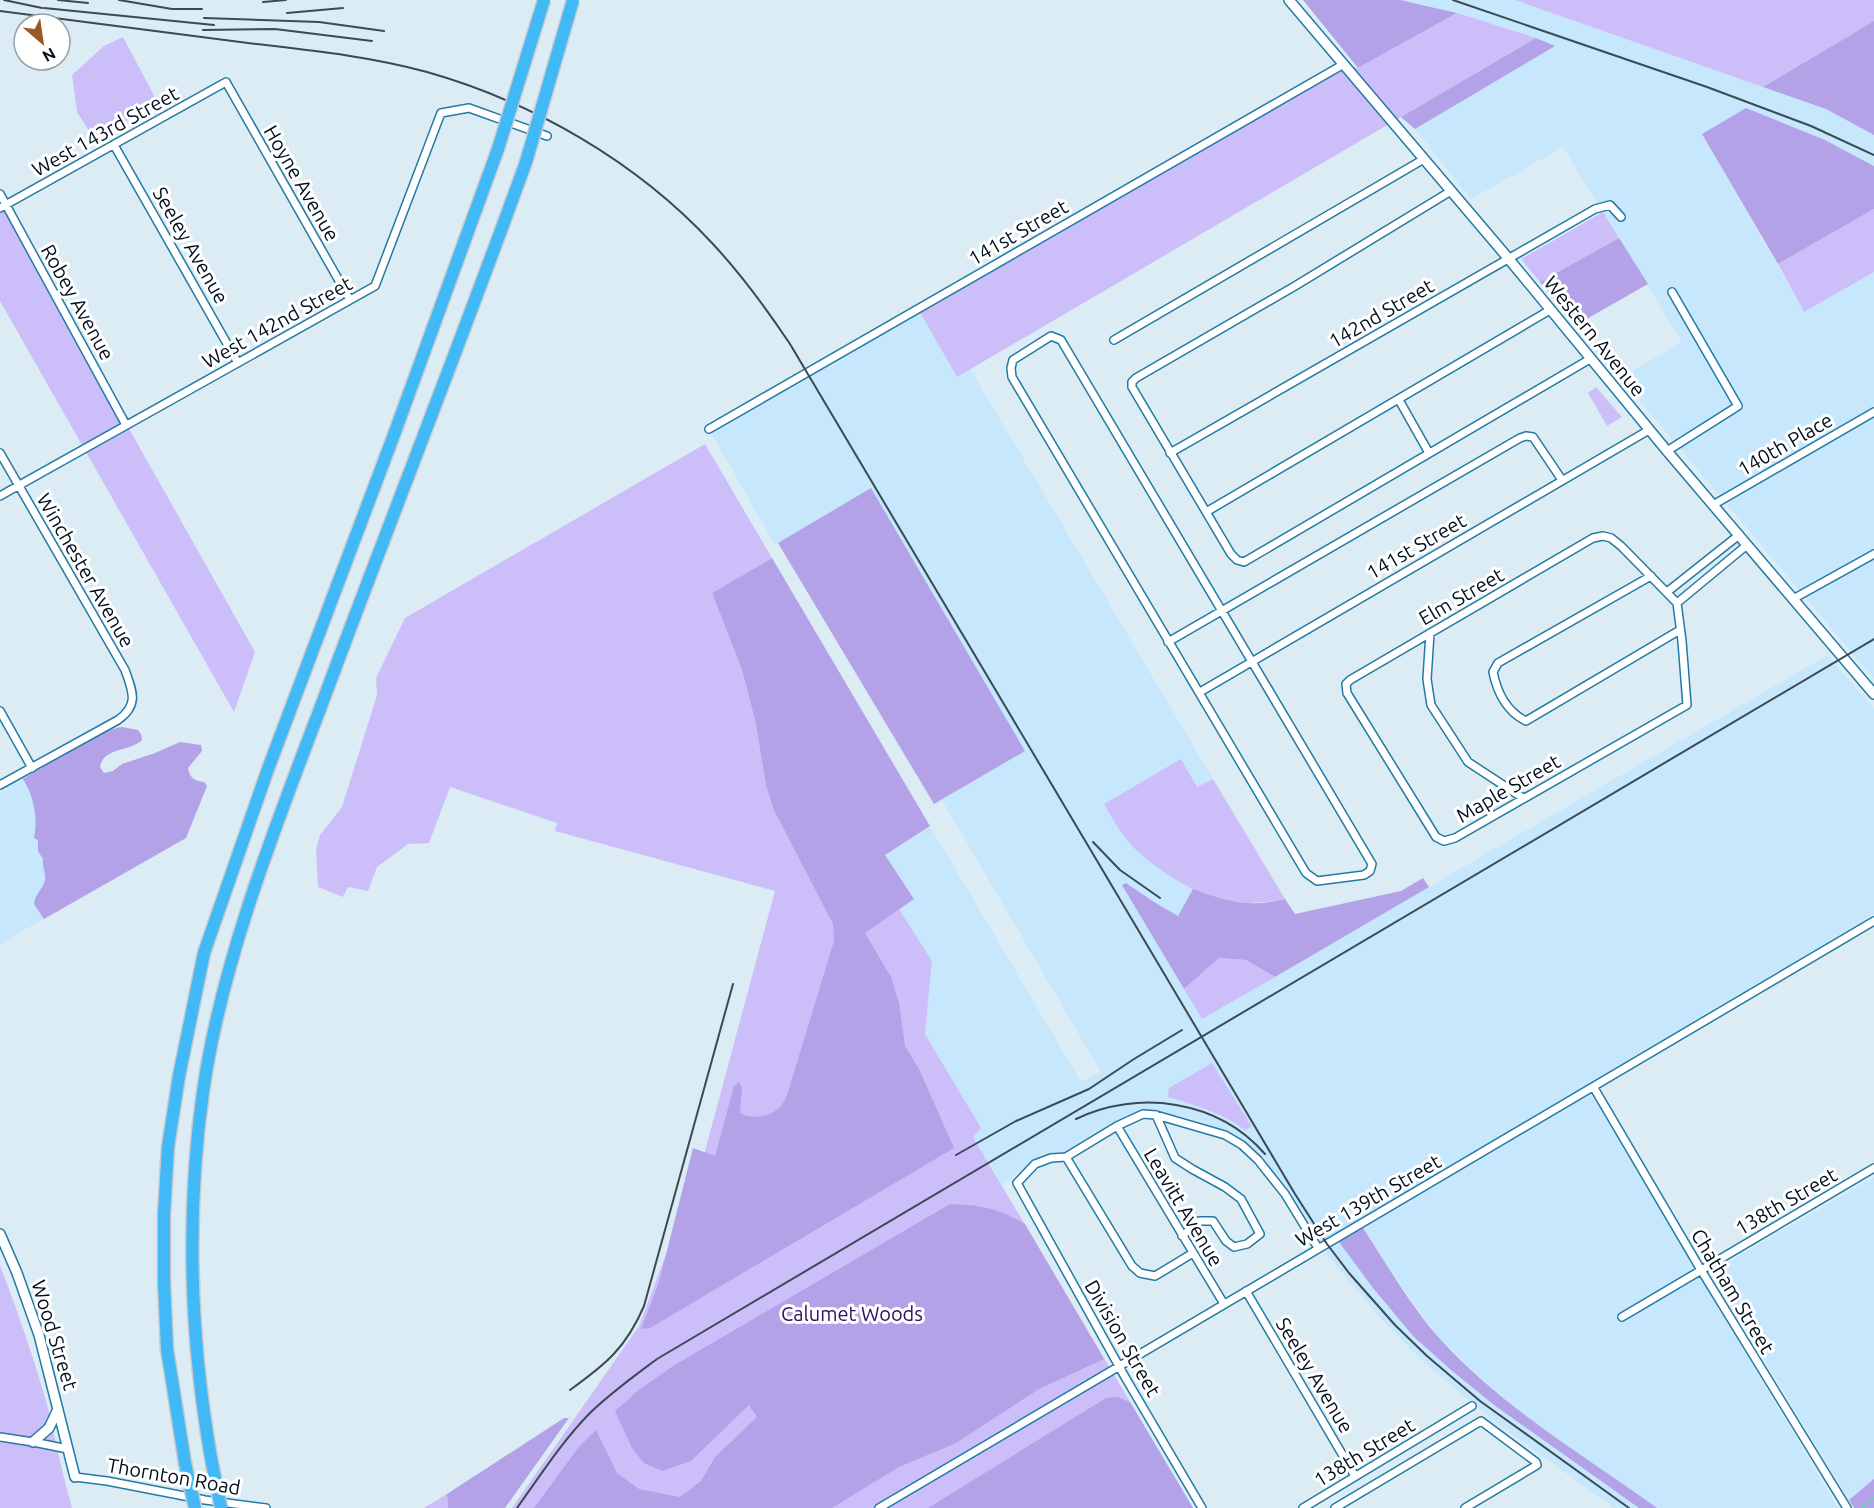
<svg xmlns="http://www.w3.org/2000/svg" width="1874" height="1508" viewBox="0 0 1874 1508" font-family="Ubuntu,sans-serif">
<style>
.built{fill:#c6e7fc;fill-rule:evenodd}
.green{fill:#ccbff9}
.forest{fill:#b3a2e8}
.lines{fill:none;stroke-linecap:round;stroke-linejoin:round}
.stream{stroke:#6dd1b8;stroke-width:2}
.minor-casing{stroke:#227aa5;stroke-width:10}
.secondary-casing{stroke:#227aa5;stroke-width:12}
.motorway-casing{stroke:#c7cacd;stroke-width:15}
.minor{stroke:#fff;stroke-width:7}
.secondary{stroke:#fff;stroke-width:9}
.motorway{stroke:#40b9f6;stroke-width:12}
.rail{stroke:#3a4a56;stroke-width:2}
.motorway-bridge-casing{stroke:#c7cacd;stroke-width:15;stroke-linecap:butt}
.motorway-bridge{stroke:#40b9f6;stroke-width:12}
.labels{text-anchor:middle;dominant-baseline:central;stroke-width:6;stroke-linejoin:round;paint-order:stroke}
.street-label{font-size:20px;fill:#000f1c;stroke:#fff}
.park-label{font-size:20px;fill:#310f61;stroke:#fff}
</style>
<rect width="100%" height="100%" fill="#dcecf5"/>
<path class="built" d="M1400,0H1515L1826,109L1874,135V166L1825,140L1702,134L1804,312L1874,272V679L1621,378L1682,342L1563,147L1471,199L1415,129L1555,46L1458,13Z
M918,309L957,377L970,369L1213,779L1197,787L1181,759L1104,805L1127,841L1155,866L1193,889L1178,916L1154,902L1127,883L1202,1019L1828,655L1874,709V914L1320,1243L1286,1190L1257,1153L1227,1132L1195,1119L1156,1111L1134,1114L1068,1153L1056,1151L1023,1169L1002,1185L973,1137L981,1128L925,1034L932,961L899,909L914,899L885,855L930,826L1081,1082L1101,1072L942,800L1024,751L871,488L775,545L709,429ZM1212,1063L1245,1130L1230,1119L1200,1106L1168,1097Z
M31,774L95,889L0,944V792Z
M1591,1094L1838,1508H1657L1527,1417L1479,1376L1441,1340L1402,1287L1363,1228Z
M1874,1177V1479L1849,1500L1711,1272Z
M1339,1242L1373,1288L1414,1337L1451,1370L1494,1405L1639,1508H1614L1490,1418L1420,1359L1381,1319L1325,1252Z"/>
<path class="green" d="M1515,0H1874V21L1763,87Z
M1457,13L1536,38L957,377L918,309L1344,64L1358,68Z
M123,37L158,103L94,139L77,112L72,75L104,46Z
M0,200L255,652L234,712L0,301Z
M1874,209V272L1804,312L1778,264Z
M1603,212L1619,238L1540,282L1521,259Z
M1596,387L1622,417L1607,426L1588,393Z
M705,444L772,558L712,593L742,670L755,720L766,785L891,977L864,933L899,909L932,961L925,1034L981,1128L973,1137L1193,1508H512L639,1326L705,1151L775,891L555,831L557,823L450,787L429,843L408,844L377,867L368,891L348,887L343,897L318,887L316,849L320,835L342,807L377,695L376,678L405,618Z
M1181,759L1197,787L1213,779L1285,899C1266,903 1249,904 1230,902C1199,898 1146,864 1127,840C1118,829 1111,816 1104,804Z
M1219,958L1246,960L1275,977L1202,1019L1184,989Z
M1212,1063L1252,1127L1245,1130C1222,1113 1196,1105 1168,1097L1169,1088Z
M0,1265C17,1310 33,1355 46,1401C55,1437 62,1473 72,1508H0Z
M447,1494L448,1508H424Z"/>
<path class="forest" d="M1303,0H1400L1457,13L1358,68Z
M1874,21V135L1826,109L1763,87Z
M1536,38L1555,46L1415,129L1401,117Z
M1746,108L1825,140L1874,166V209L1778,264L1702,134Z
M1619,238L1648,284L1576,325L1540,282Z
M871,488L1025,751L934,804L778,543Z
M772,558L930,826L885,855L914,899L865,933L891,977L899,1003L905,1046L919,1069L954,1148L650,1328L641,1329L659,1282L693,1148L715,1156L734,1086L739,1082L742,1087L740,1113C751,1119 767,1118 778,1109C783,1106 786,1097 788,1092L834,941L833,924L774,810L766,785L755,720L742,670L712,593Z
M122,727L138,730L141,734L142,740C130,752 103,747 100,767L104,773L113,771L122,764L155,753L180,742L201,745L202,751L188,768C190,778 194,781 204,782L207,786L186,838L44,919L34,904C35,894 43,889 45,880C46,873 42,866 43,859L38,851V840L34,838C38,819 34,796 23,779C50,763 92,732 122,727Z
M1423,878L1429,887L1275,977L1246,960L1219,958L1184,989L1122,885L1126,883L1154,902L1178,916L1193,889C1228,902 1249,908 1285,899L1295,914L1401,891Z
M950,1204C981,1205 997,1208 1025,1224L1104,1359L1039,1389L956,1443L899,1467L832,1508H534L578,1448L596,1430L617,1473L639,1489L680,1497L701,1481L715,1457L757,1417L749,1405L691,1461L662,1471L644,1463L632,1448L615,1411L640,1389L673,1366Z
M1363,1228C1388,1266 1411,1307 1441,1340C1503,1408 1584,1455 1657,1508H1639L1494,1405L1451,1370L1414,1337L1373,1288L1339,1242Z
M1117,1397L1130,1402L1193,1508H928L1106,1398Z
M564,1418H569L505,1508H448L447,1494Z
M1874,1479V1508H1854L1849,1500Z"/>
<g class="lines">
<path class="stream" d="M1863,1508L1874,1498"/>
<defs>
<path id="minor" d="M114,145L238,363
M1451,191L1295,286L1136,378L1132,382V387L1231,554L1237,560L1244,562L1590,359
M0,194L126,425
M0,208L226,82L350,300
M1051,336L1061,340L1372,864L1370,871L1364,875L1317,881L1306,873L1012,377L1011,368L1013,360Z
M1114,340L1424,159
M1399,400L1429,453
M709,429L1344,64
M1667,451L1738,406L1672,292
M0,453L125,670C133,692 139,705 118,720L0,785
M1170,453L1595,209L1610,205L1621,217
M0,496L375,286L441,113L469,108L547,136
M1713,505L1874,412
M1206,512L1550,310
M1603,536L1611,538L1621,546L1677,603L1682,641L1687,705L1455,838L1444,841L1436,837L1347,693L1346,684L1350,680L1593,538Z
M1651,576L1498,663L1493,672C1497,692 1507,712 1526,721L1680,630
M1667,592L1739,535
M1793,599L1874,554
M1677,603L1747,545
M1430,633L1427,679L1431,705L1468,762L1523,798
M1168,642L1520,438L1526,436L1533,437L1562,480
M1200,692L1649,430
M0,711L32,768
M1594,1088L1701,1270L1847,1508
M1156,1115L1175,1158L1192,1169L1225,1187L1241,1199L1260,1234L1247,1244L1234,1247L1226,1241L1213,1221H1199L1182,1236
M1117,1126L1224,1304
M1066,1157L1132,1266L1140,1273L1155,1276L1193,1253
M1246,1291L1355,1476
M1622,1317L1874,1168
M0,1437L33,1442L68,1449
M75,1477L107,1481L205,1500L266,1508
M879,1508C1211,1312 1544,1118 1874,921
M1202,1508L1125,1377L1017,1183L1035,1164L1051,1158L1066,1157L1117,1126L1143,1114L1156,1115L1225,1135L1242,1145L1258,1160L1285,1194L1318,1248
M1303,1508L1472,1406
M1335,1508L1481,1421L1536,1462L1537,1465L1465,1508"/>
<path id="secondary" d="M1289,0L1508,258L1667,451L1874,694
M0,1234L17,1273L39,1335L75,1477
M33,1442L49,1428L58,1409"/>
<path id="motorway" d="M211,1458C190,1337 186,1213 203,1092C221,964 274,830 320,709C388,526 460,345 526,162
M185,1463L167,1349L164,1282V1214L168,1147L179,1076L204,953L268,769L395,432L498,149"/>
</defs>
<use href="#minor" class="minor-casing"/>
<use href="#secondary" class="secondary-casing"/>
<use href="#motorway" class="motorway-casing"/>
<use href="#minor" class="minor"/>
<use href="#secondary" class="secondary"/>
<use href="#motorway" class="motorway"/>
<path class="rail" d="M4,0L42,8
M58,0L88,3
M119,0L172,9H202
M1453,0L1707,87L1811,126L1874,155
M263,2L286,0
M44,8L214,25
M0,11C83,22 165,32 248,43C308,50 369,56 427,72C533,102 637,162 712,243C741,274 766,308 790,344L1295,1194L1327,1244L1349,1273L1395,1325L1427,1356L1480,1401L1629,1508
M287,13L343,8
M204,18L319,22L384,31
M203,30L275,29L372,41
M1093,842L1120,870L1160,898
M1076,1119C1138,1089 1218,1100 1265,1154
M956,1155L1016,1121L1089,1089L1134,1059L1182,1030
M570,1390C606,1364 626,1348 644,1306L733,984
M517,1508C540,1476 561,1443 588,1415C609,1394 633,1377 657,1359L1874,639"/>
<defs>
<path id="motorway-bridge" d="M498,149L544,0
M526,162L573,0
M211,1458L221,1508
M185,1463L195,1508"/>
</defs>
<use href="#motorway-bridge" class="motorway-bridge-casing"/>
<use href="#motorway-bridge" class="motorway-bridge"/>
</g>
<g class="labels">
<g class="street-label">
<text transform="translate(105 131) rotate(-29)">West 143rd Street</text>
<text transform="translate(302 183) rotate(60)">Hoyne Avenue</text>
<text transform="translate(1018 232) rotate(-30)">141st Street</text>
<text transform="translate(191 245) rotate(60)">Seeley Avenue</text>
<text transform="translate(78 302) rotate(61)">Robey Avenue</text>
<text transform="translate(1381 313) rotate(-30)">142nd Street</text>
<text transform="translate(277 322) rotate(-29)">West 142nd Street</text>
<text transform="translate(1595 336) rotate(51)">Western Avenue</text>
<text transform="translate(1785 444) rotate(-30)">140th Place</text>
<text transform="translate(1416 546) rotate(-30)">141st Street</text>
<text transform="translate(86 570) rotate(60)">Winchester Avenue</text>
<text transform="translate(1461 596) rotate(-30)">Elm Street</text>
<text transform="translate(1508 788) rotate(-30)">Maple Street</text>
<text transform="translate(1368 1200) rotate(-30)">West 139th Street</text>
<text transform="translate(1786 1201) rotate(-30)">138th Street</text>
<text transform="translate(1184 1207) rotate(59)">Leavitt Avenue</text>
<text transform="translate(1733 1291) rotate(59)">Chatham Street</text>
<text transform="translate(55 1335) rotate(73)">Wood Street</text>
<text transform="translate(1123 1338) rotate(60)">Division Street</text>
<text transform="translate(1315 1375) rotate(59)">Seeley Avenue</text>
<text transform="translate(1364 1452) rotate(-31)">138th Street</text>
<text transform="translate(174 1476) rotate(10)">Thornton Road</text>
</g>
<g class="park-label">
<text x="852" y="1313">Calumet Woods</text>
</g>
</g>
<g transform="translate(42 42) rotate(151)"><circle r="28" fill="#ffffff" stroke="#999fa4" stroke-width="1.5"/>
<path d="M0-4.5L10 22L0 15L-10 22Z" fill="#9a5825"/>
<text y="-9" font-size="16" font-weight="bold" text-anchor="middle" fill="#000f1c">N</text>
</g>
</svg>
